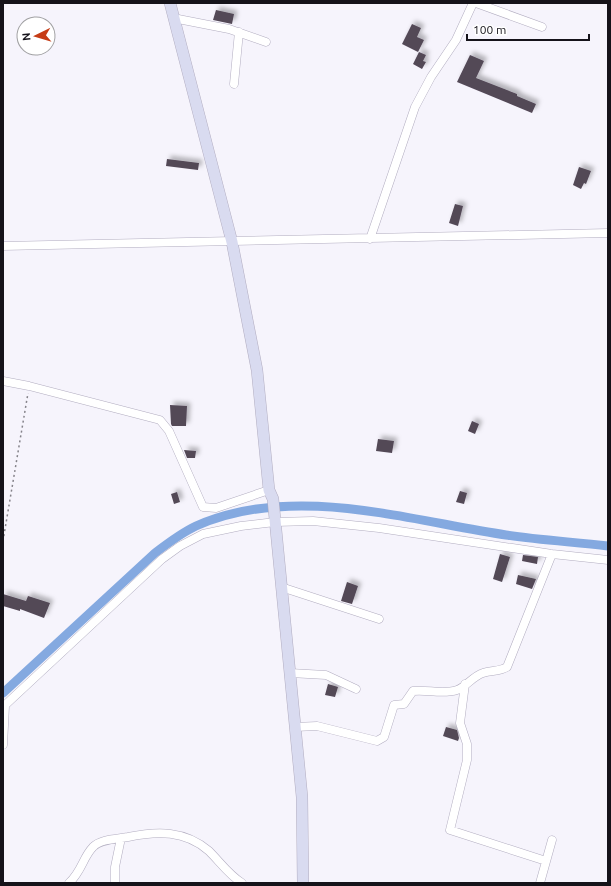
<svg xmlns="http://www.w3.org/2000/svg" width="611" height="886" viewBox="0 0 611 886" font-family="Ubuntu,sans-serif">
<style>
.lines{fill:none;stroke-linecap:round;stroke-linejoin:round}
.canal{stroke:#84a9e0;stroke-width:9}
.building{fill:#534857;filter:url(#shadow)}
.street-casing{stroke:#b2adc0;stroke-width:9}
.secondary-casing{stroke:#b2adc0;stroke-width:12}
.path{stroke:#85838a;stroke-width:1.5;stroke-dasharray:2 3;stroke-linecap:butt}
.street{stroke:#fff;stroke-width:8}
.secondary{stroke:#d9dbf0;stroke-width:11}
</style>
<defs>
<filter id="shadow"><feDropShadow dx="3.5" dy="-3.5" stdDeviation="2" flood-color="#0004"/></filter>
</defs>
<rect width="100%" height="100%" fill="#f6f4fc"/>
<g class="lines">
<path class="canal" d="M3,693L155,553C168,543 181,533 196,526C293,483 406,520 506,535C539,540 574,542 608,546"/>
</g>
<path class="building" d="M216,10L234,14L232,24L213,20Z
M412,24L421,28L417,37L424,40L418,52L402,44Z
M419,52L426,55L423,61L426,62L422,69L413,64Z
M470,55L484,61L476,78L517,94V96L536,104L532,113L457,82Z
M167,159L199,163L198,170L166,166Z
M579,167L591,171L586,184L584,183L581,189L573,185Z
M455,204L463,206L458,226L449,223Z
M170,405L187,406L186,426H172L171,424Z
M472,421L479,424L475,434L468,431Z
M378,439L394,441L392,453L376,451Z
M184,450L196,451L195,458H187Z
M460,491L467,493L464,504L456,502Z
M177,492L180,502L174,504L171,494Z
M500,554L510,557L502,582L493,579Z
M523,555L538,557L537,564L522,561Z
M518,575L536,579L532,589L516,584Z
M347,582L358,586L352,604L341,601Z
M3,594L26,601L28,596L50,603L44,618L20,609V611L3,606Z
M328,684L338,687L335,697L325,695Z
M446,727L457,730L459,738L458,741L443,736Z"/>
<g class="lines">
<defs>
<path id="street" d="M476,3L542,27
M173,18L229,29L266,42
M234,84L239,32
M370,239L415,107L431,77L456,40L473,3
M3,246L608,233
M3,381L29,386L160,420L169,431L203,507L216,508L269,490
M281,587L379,619
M290,673L326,675L356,689
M465,684L460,723L467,744V760L450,830L546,861
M3,707L162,559L180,546L203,534L241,526L275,522L313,521L379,528L552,554L608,560
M295,727L317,726L377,741L384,737L394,705L404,704L413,691C427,689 442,695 457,690C466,687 473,676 483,673C491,670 499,672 507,667L552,554
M3,745L5,706
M69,883C82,871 83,857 93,847C100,839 117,839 128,837C157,831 185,830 209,851C220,862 229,875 242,883
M115,883V867L121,838
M540,883L552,840"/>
<path id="secondary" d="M170,3L232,242L257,370L269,490L273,499L302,797L303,883"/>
</defs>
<use href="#street" class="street-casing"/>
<use href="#secondary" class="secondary-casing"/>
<path class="path" d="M3,541L28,393"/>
<use href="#street" class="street"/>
<use href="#secondary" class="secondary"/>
</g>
<rect width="611" height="886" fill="none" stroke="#15131a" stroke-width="8"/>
<g transform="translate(36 36) rotate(265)"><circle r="19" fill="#ffffff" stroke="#a1a1a3"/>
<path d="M0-3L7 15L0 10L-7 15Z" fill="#c63c16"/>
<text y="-6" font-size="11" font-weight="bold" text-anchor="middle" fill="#15131a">N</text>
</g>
<path d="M467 34v6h122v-6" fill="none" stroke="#15131a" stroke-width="2"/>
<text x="473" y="34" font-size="12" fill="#15131a" stroke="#ffffff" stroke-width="3" paint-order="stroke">100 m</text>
</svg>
